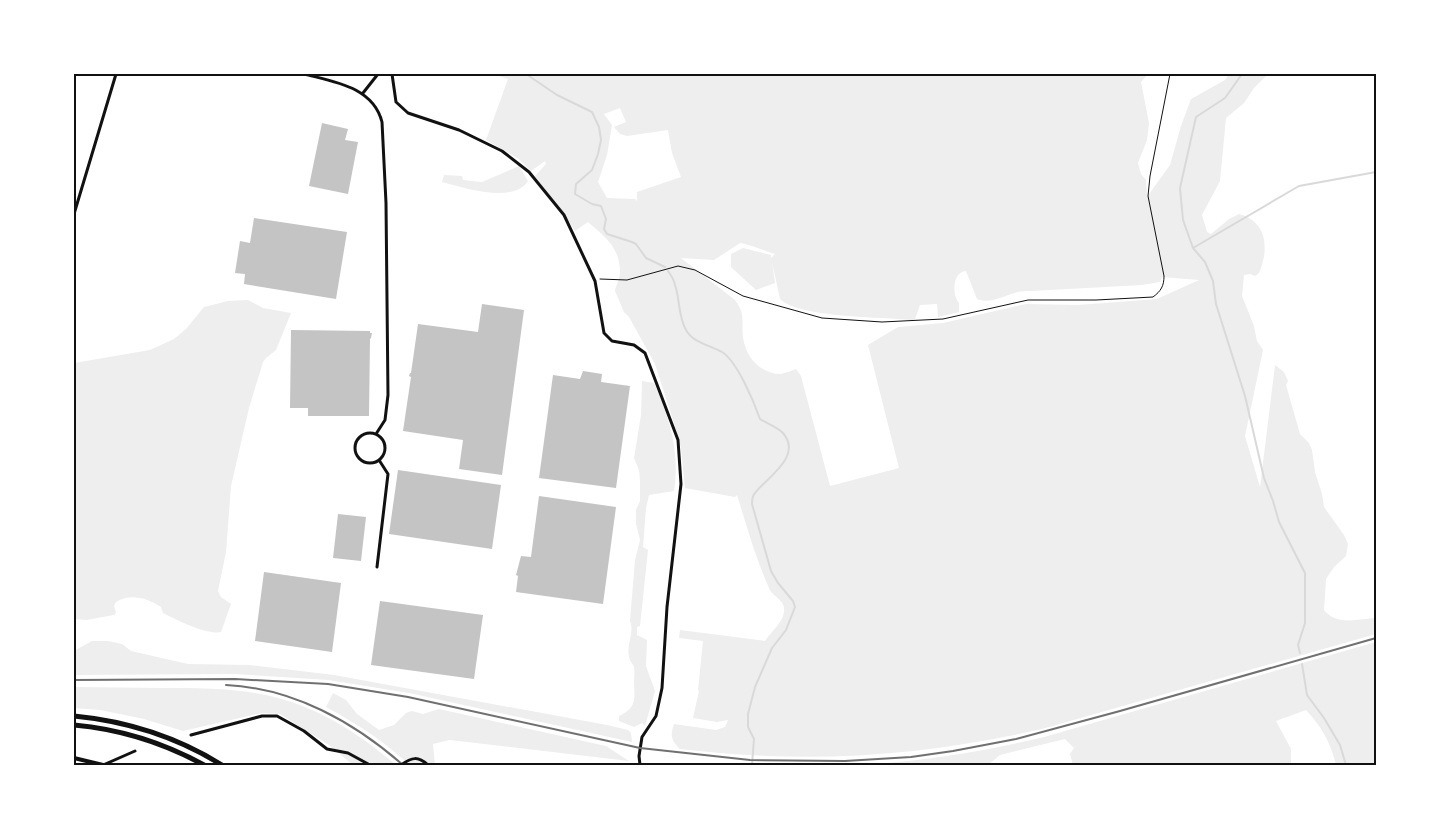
<svg xmlns="http://www.w3.org/2000/svg" width="1450" height="839" viewBox="0 0 1450 839" font-family="Arial,sans-serif">
<style>
.green{fill:#eee;fill-rule:evenodd}
.lines{fill:none;stroke-linecap:round;stroke-linejoin:round}
.stream{stroke:#d9d9d9;stroke-width:2}
.building{fill:#c4c4c4}
.path{stroke:#111;stroke-width:1}
.minor{stroke:#111;stroke-width:3}
.tertiary{stroke:#111;stroke-width:4}
.trunk{stroke:#111;stroke-width:5}
.rail{stroke:#707070;stroke-width:2}
.neatline{fill:none;stroke:#111;stroke-width:2}
</style>
<rect width="100%" height="100%" fill="#fff"/>
<path class="green" d="M492,74H1148L1141,82L1149,123L1147,140L1138,163L1141,174L1146,180L1147,197L1170,165L1181,126L1191,99L1225,80L1229,74H1268L1254,88L1244,103L1226,118L1220,181L1202,215L1207,232L1211,234L1229,219L1239,214C1268,222 1269,250 1259,273L1255,276L1250,274L1244,275L1242,296L1254,326L1257,341L1263,350L1245,436L1260,487L1275,365L1284,372L1288,381L1286,385L1300,434L1309,443L1312,450L1315,472L1322,494L1324,507L1344,535L1348,544L1346,556L1334,567L1326,579L1324,610C1336,626 1359,619 1376,618V634L1042,729C917,757 808,764 680,749C671,740 670,736 674,724L716,730L725,727L728,720L717,722L693,718L699,691L698,690L703,641L679,638L680,630L765,641C771,632 783,622 784,612C786,600 774,598 770,590C756,560 747,527 737,495L735,497L685,488L681,448L674,423L655,364L629,317L624,312L615,291C616,285 620,279 620,273C620,247 606,238 588,222L575,231L566,217L535,176L546,164L545,161L531,171L519,159L486,140L508,79ZM620,108L626,122L614,127L620,134L627,136L668,130L672,153L681,177L637,192V201L635,199L607,198L598,182L607,155L612,125L603,113L604,114ZM740,243C746,243 768,252 775,254L771,258V255L743,248L731,254V267L756,290L775,283L772,262L780,299C799,318 883,317 912,320L915,319L920,305L937,304L938,317L959,312V303C952,295 952,272 966,271L977,299C989,304 1002,297 1014,293C1020,291 1026,291 1031,291L1142,285L1160,282L1162,277L1199,280L1157,299L1078,305L1026,304L943,323L898,327L868,345L899,468L830,486L801,376L796,369C791,371 785,373 781,374C760,374 745,356 743,337C741,320 746,315 735,300L681,258L714,260Z
M519,166L528,181C513,204 465,188 442,182L444,175L462,176L463,180L482,182Z
M248,300L263,308L291,313L276,350L266,358L263,362L249,408L231,486L226,552L218,591L221,597L231,604L221,632C206,635 177,620 163,613L161,607C147,598 131,593 116,602L114,606L116,613L114,615L86,620L74,619V363L150,350L174,339L186,329L204,307L228,301Z
M642,381L654,383C670,419 680,452 674,491L649,495L646,508L643,547L648,550L640,626L637,627V635L647,640L646,666L655,691L645,726L642,723L634,727L619,721V716C636,708 635,701 634,683C634,678 635,672 634,667C633,664 629,660 629,656C626,644 635,633 630,621L635,560L640,540L636,524V510L640,501V480L639,470L634,458L641,415Z
M92,641H108L122,644L131,651L188,664L249,665L334,675L607,725L628,730L631,733L632,742L409,693L328,680L235,674L74,675V651Z
M1376,642V765H1336C1331,743 1321,726 1306,710L1276,721L1291,749V765H1073L1070,754L1074,748L1065,739L1000,755L988,765H854C918,762 981,752 1044,737Z
M74,687C104,687 135,688 165,688C203,688 241,688 278,698C323,710 362,736 396,765H353L329,745L280,714L262,713L183,731L144,719L100,710L74,708Z
M333,693L346,700L357,714L379,730L394,725L406,713L412,711L423,714L439,709L606,746L629,761L450,740L433,744L435,765H409C385,741 355,723 326,707Z"/>
<g class="lines">
<path class="stream" d="M526,74L557,95L592,112L599,127L601,140L598,154L592,170L576,184L575,194L592,204L601,206L606,219L604,229L607,234L632,242L636,244L646,258L665,267
M1242,74L1225,98L1196,117L1180,188L1183,220L1193,248L1205,262L1213,281L1216,304L1245,396L1264,478L1273,501L1279,522L1305,573V623L1298,645L1300,653
M1193,248L1299,186L1376,172
M668,271C671,275 674,280 675,285C680,299 678,316 686,330C693,343 710,345 722,352C737,361 754,402 760,419C766,423 777,427 783,433C803,457 767,477 755,493C752,496 752,500 752,504L771,571L778,583L793,601L795,607L786,630L772,648L755,687L748,714V727L754,739L752,765
M1302,664L1307,695L1324,718L1340,745L1346,765"/>
</g>
<path class="building" d="M322,123L348,129L345,140L358,142L348,194L309,186Z
M254,218L347,232L336,299L244,284L245,274L235,273L240,241L250,243Z
M482,304L524,310L502,475L459,469L463,440L403,431L411,377L409,376L410,373H411L418,324L478,332Z
M291,330L370,331V333H372L371,338L370,339L369,416H308V408H290Z
M583,371L602,374L601,382L630,386L616,488L539,478L553,375L580,379Z
M398,470L501,485L492,549L389,534Z
M539,496L616,507L603,604L516,592L518,576L516,575L521,556L531,557Z
M338,514L366,517L361,561L333,558Z
M264,572L341,583L332,652L255,641Z
M380,601L483,615L474,679L371,665Z"/>
<g class="lines">
<path class="path" d="M600,279L627,280L678,266L695,270L743,296L822,318L882,322L943,319L1028,300H1096L1153,297C1161,291 1164,286 1164,276L1148,196L1150,176L1170,74"/>
<path class="minor" d="M304,74C335,82 373,87 382,122L386,203L388,395L385,420L376,434
M392,74L396,102L408,113L459,130L502,151L529,172L564,215L595,281L604,333L612,341L634,345L645,353L678,440L681,484L667,607L662,688L656,716L642,737L639,756L640,765
M363,93L378,74
M74,214L116,74
M355 448a15 15 0 1 1 30 0a15 15 0 1 1-30 0Z
M377,567L388,474L379,460
M191,735L262,716H277L304,731L327,749L348,753L370,765
M103,765L135,751
M401,765C412,757 418,756 428,765"/>
<path class="tertiary" d="M74,758L103,765"/>
<path class="trunk" d="M74,716C126,721 177,737 222,765
M74,725C119,729 164,743 204,765"/>
<path class="rail" d="M74,680L235,679L328,684L408,697L640,748L750,760L845,761L911,757L953,751L1016,739L1120,711L1376,638
M226,685C293,688 354,722 403,765"/>
</g>
<rect width="1450" height="839" fill="none" stroke="#ffffff" stroke-width="150"/>
<rect x="75" y="75" width="1300" height="689" class="neatline"/>
</svg>
